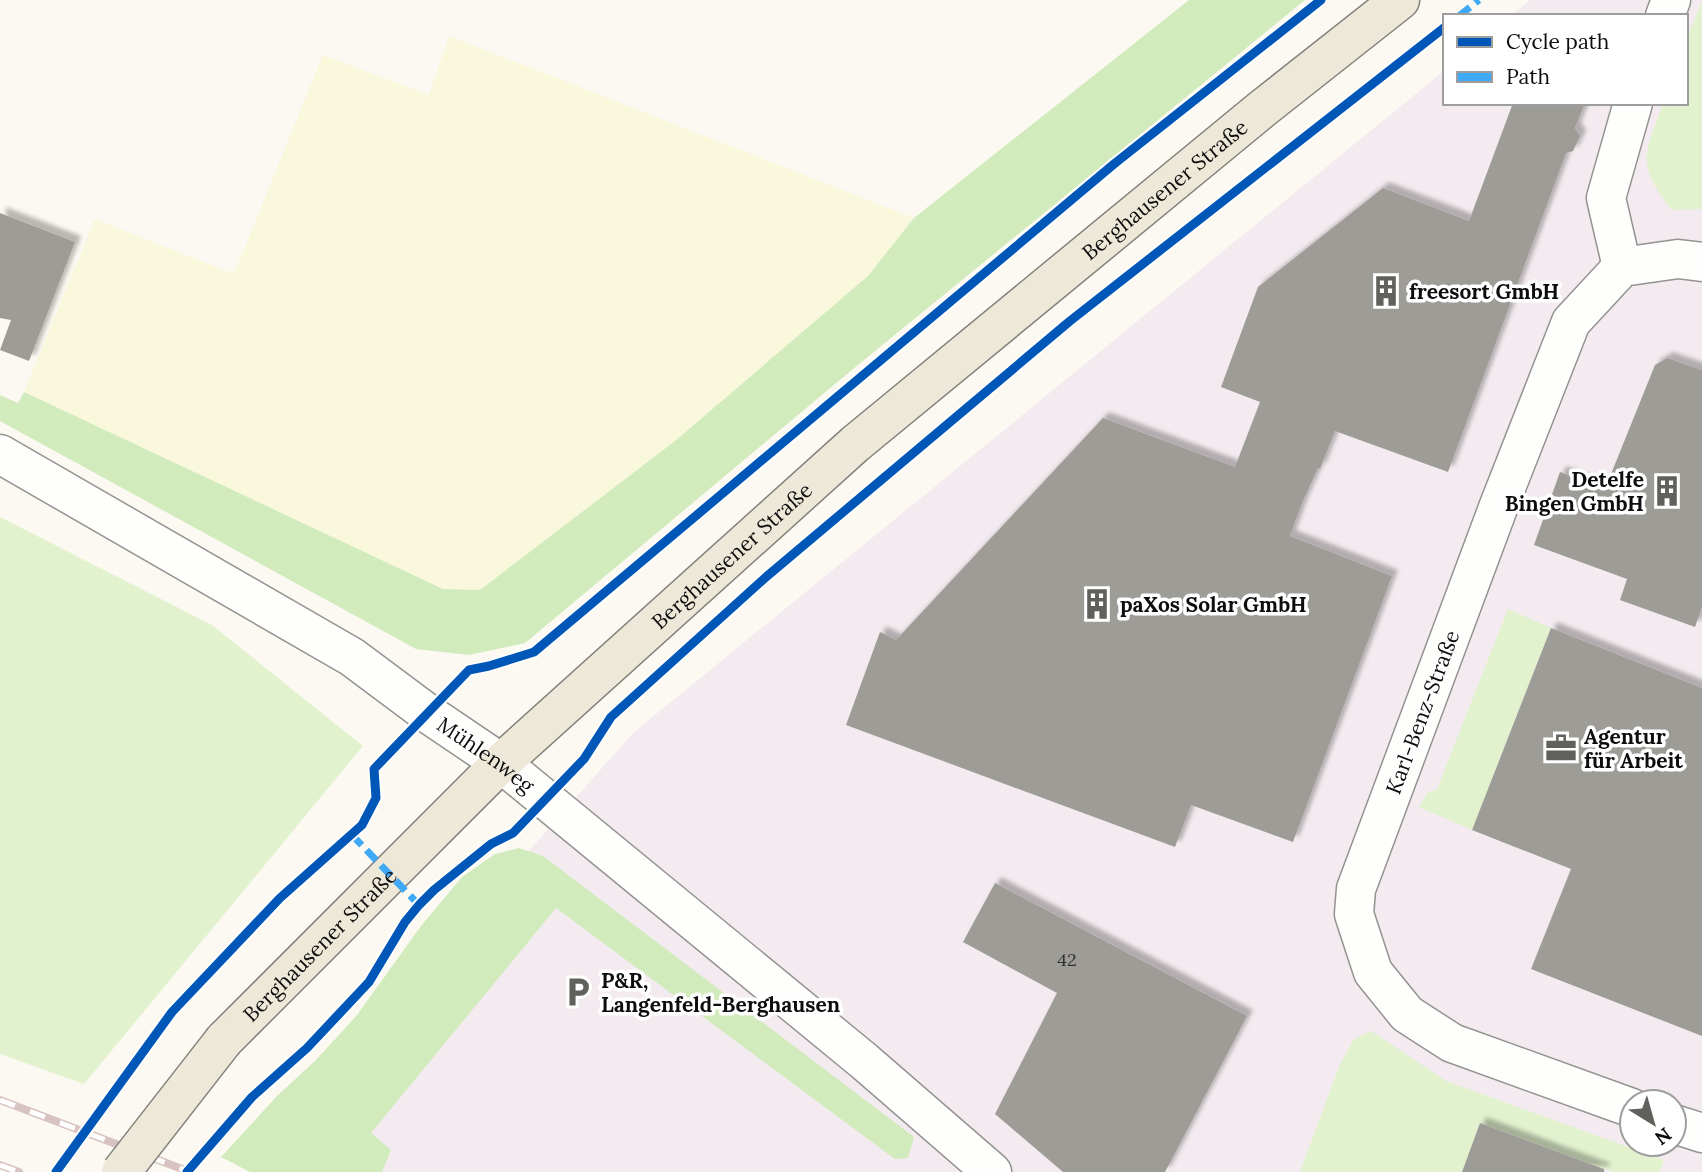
<svg xmlns="http://www.w3.org/2000/svg" width="1702" height="1172" viewBox="0 0 1702 1172" font-family="Lora,serif">
<style>
.industrial{fill:#f3ebef;fill-rule:evenodd}
.farmland{fill:#f9f7dc}
.green{fill:#e2f2cf}
.forest{fill:#d2ebbc}
.building{fill:#9e9c97;filter:url(#shadow)}
.lines{fill:none;stroke-linecap:round;stroke-linejoin:round}
.minor-casing{stroke:#949390;stroke-width:41}
.major-casing{stroke:#81817d;stroke-width:41}
.minor{stroke:#fefefd;stroke-width:38}
.major{stroke:#ede8d8;stroke-width:38}
.rail-casing{stroke:#d8c3c2;stroke-width:8}
.rail{stroke:#fff;stroke-width:5;stroke-dasharray:16;stroke-linecap:butt}
.major-bridge-casing{stroke:#81817d;stroke-width:41;stroke-linecap:butt}
.major-bridge{stroke:#ede8d8;stroke-width:38}
.quiet{stroke:#3fa9f5;stroke-width:7;stroke-dasharray:14 7;stroke-linecap:butt}
.cycleway-casing{stroke:#fff;stroke-width:13}
.cycleway{stroke:#0057b8;stroke-width:9}
.labels{text-anchor:middle;dominant-baseline:central;stroke-width:7;stroke-linejoin:round;paint-order:stroke}
.number-label{font-size:18px;fill:#313130}
.street-label{font-size:21px;fill:#0d0d0d;stroke:#fff}
.poi-label{font-size:21px;font-weight:bold;fill:#0d0d0d;stroke:#fff;text-anchor:start}
</style>
<defs>
<filter id="shadow"><feDropShadow dx="6" dy="-6" stdDeviation="2" flood-color="#0004"/></filter>
</defs>
<rect width="100%" height="100%" fill="#fbf9f1"/>
<path class="industrial" d="M1530,0H1702V1172H268L361,1041L633,733L1445,70V103H1686V16H1511ZM1632,1102H1674V1144H1632Z"/>
<path class="farmland" d="M449,36L914,218L868,276L675,441L480,590L443,589L24,392L95,219L234,274L323,55L429,95Z"/>
<path class="green" d="M1702,1V209L1672,210C1635,164 1645,154 1663,103H1686V40Z
M0,517L212,625L363,746L84,1084L0,1054Z
M1508,609L1551,628L1472,830L1419,807L1428,792L1437,789Z
M1371,1031L1446,1081L1664,1160L1660,1172H1613L1480,1123L1462,1172H1300L1340,1064L1354,1039Z"/>
<path class="forest" d="M1189,0H1305L853,369L525,643L469,655L416,649L0,421V395L18,403L24,392L443,589L480,590L675,441L868,276L914,218Z
M519,848L543,856L914,1137L908,1158L895,1159L556,908L371,1133L391,1150L382,1172H250L221,1157L277,1096L316,1060L357,1015L421,926L462,877L495,854Z"/>
<path class="building" d="M1513,103H1585L1575,128L1580,136L1573,151L1566,153L1448,472L1335,431L1320,469L1318,468L1302,503L1290,536L1392,576L1293,842L1191,805L1175,847L846,725L880,632L896,640L1103,418L1235,467L1260,402L1221,387L1258,287L1383,188L1469,221Z
M0,213L75,242L29,361L0,350L11,320L0,318Z
M1667,358L1702,370V607L1695,627L1620,600L1627,579L1534,545L1560,472L1605,489L1655,365Z
M1551,628L1702,688V1036L1531,969L1571,869L1472,830Z
M995,883L1247,1016L1165,1172H1063L995,1114L1057,993L963,942Z
M1480,1123L1604,1169V1172H1462Z"/>
<g class="lines">
<defs>
<g id="minor">
<path d="M1665,16L1671,0"/>
<path d="M1622,267L1606,198L1633,103"/>
<path id="s1" d="M0,454L352,657L427,713L501,763L864,1061L992,1172"/>
<path id="s2" d="M1632,1108L1452,1043L1407,1014L1373,972L1354,914L1356,889L1498,508L1571,322L1622,267L1678,259L1702,262"/>
<path d="M1674,1124L1702,1133"/>
</g>
<g id="major">
<path id="s3" d="M224,1040L501,763L855,444L1262,109L1400,0"/>
</g>
</defs>
<use href="#minor" class="minor-casing"/>
<use href="#major" class="major-casing"/>
<use href="#minor" class="minor"/>
<use href="#major" class="major"/>
<defs>
<path id="rail" d="M0,1100L190,1172
M0,1165L19,1172"/>
</defs>
<use href="#rail" class="rail-casing"/>
<use href="#rail" class="rail"/>
<defs>
<path id="major-bridge" d="M121,1172L224,1040"/>
</defs>
<use href="#major-bridge" class="major-bridge-casing"/>
<use href="#major-bridge" class="major-bridge"/>
<path class="quiet" d="M1459,16L1479,0
M352,835L419,905"/>
<defs>
<path id="cycleway" d="M56,1172L172,1012L280,898L362,825L376,798L374,769L469,670L489,666L534,652L1114,164L1321,0
M187,1172L252,1097L307,1048L369,982L405,922L419,905L434,890L491,844L513,833L584,759L611,717L766,577L1070,321L1445,27"/>
</defs>
<use href="#cycleway" class="cycleway-casing"/>
<use href="#cycleway" class="cycleway"/>
</g>
<defs>
<symbol id="building-bare" viewBox="-9 -9 18 18"><path d="M-4-6H4V6H1V3H-1V6H-4ZM-2.5-4.3h1.7v1.8h-1.7ZM.8-4.3h1.7v1.8H.8ZM-2.5-1h1.7V.8h-1.7ZM.8-1h1.7V.8H.8Z" fill="#60605d" stroke="#fff" stroke-width="2.5" paint-order="stroke"/></symbol>
<symbol id="office-bare" viewBox="-9 -9 18 18"><path d="M-6-3h4V-5.5h4V-3h4V5H-6ZM-1-4.5V-3h2v-1.5ZM-6 0V1H6V0Z" fill="#60605d" stroke="#fff" stroke-width="2.5" paint-order="stroke"/></symbol>
<symbol id="parking-bare" viewBox="-9 -9 18 18"><path d="M-3.5-5.5H1a3.5 3.5 0 0 1 0 7H-1V5.5H-3.5ZM-1-3.4V-.6H.8a1.4 1.4 0 0 0 0-2.8Z" fill="#60605d" stroke="#fff" stroke-width="2.5" paint-order="stroke"/></symbol>
</defs>
<g fill-rule="evenodd">
<use href="#building-bare" x="1364" y="269" width="44" height="44"/>
<use href="#building-bare" x="1645" y="469" width="44" height="44"/>
<use href="#building-bare" x="1075" y="582" width="44" height="44"/>
<use href="#office-bare" x="1539" y="726" width="44" height="44"/>
<use href="#parking-bare" x="556" y="970" width="44" height="44"/>
</g>
<g class="labels">
<g class="number-label">
<text x="1067" y="959">42</text>
</g>
<g class="street-label">
<text stroke="none"><textPath href="#s3" startOffset="1269">Berghausener Straße</textPath></text>
<text stroke="none"><textPath href="#s3" startOffset="702">Berghausener Straße</textPath></text>
<text stroke="none"><textPath href="#s2" startOffset="574">Karl-Benz-Straße</textPath></text>
<text stroke="none"><textPath href="#s1" startOffset="572">Mühlenweg</textPath></text>
<text stroke="none"><textPath href="#s3" startOffset="135">Berghausener Straße</textPath></text>
</g>
<g class="poi-label">
<text x="1409" y="291">freesort GmbH</text>
<text x="1644" y="479" text-anchor="end">Detelfe<tspan x="1644" dy="24">Bingen GmbH</tspan></text>
<text x="1120" y="604">paXos Solar GmbH</text>
<text x="1584" y="736">Agentur<tspan x="1584" dy="24">für Arbeit</tspan></text>
<text x="601" y="980">P&amp;R,<tspan x="601" dy="24">Langenfeld-Berghausen</tspan></text>
</g>
</g>
<rect x="1443" y="14" width="245" height="91" fill="#ffffff" stroke="#9e9e9e" stroke-width="2"/>
<rect x="1457" y="37" width="35" height="10" fill="#0057b8" stroke="#9e9e9e" stroke-width="2"/>
<text x="1506" y="49" font-size="21" fill="#0d0d0d">Cycle path</text>
<rect x="1457" y="72" width="35" height="10" fill="#3fa9f5" stroke="#9e9e9e" stroke-width="2"/>
<text x="1506" y="84" font-size="21" fill="#0d0d0d">Path</text>
<g transform="translate(1653 1123) rotate(143)"><circle r="33" fill="#ffffff" stroke="#9e9e9e" stroke-width="2"/>
<path d="M0-5L12 26L0 18L-12 26Z" fill="#60605d"/>
<text y="-10" font-size="19" font-weight="bold" text-anchor="middle" fill="#0d0d0d">N</text>
</g>
</svg>
